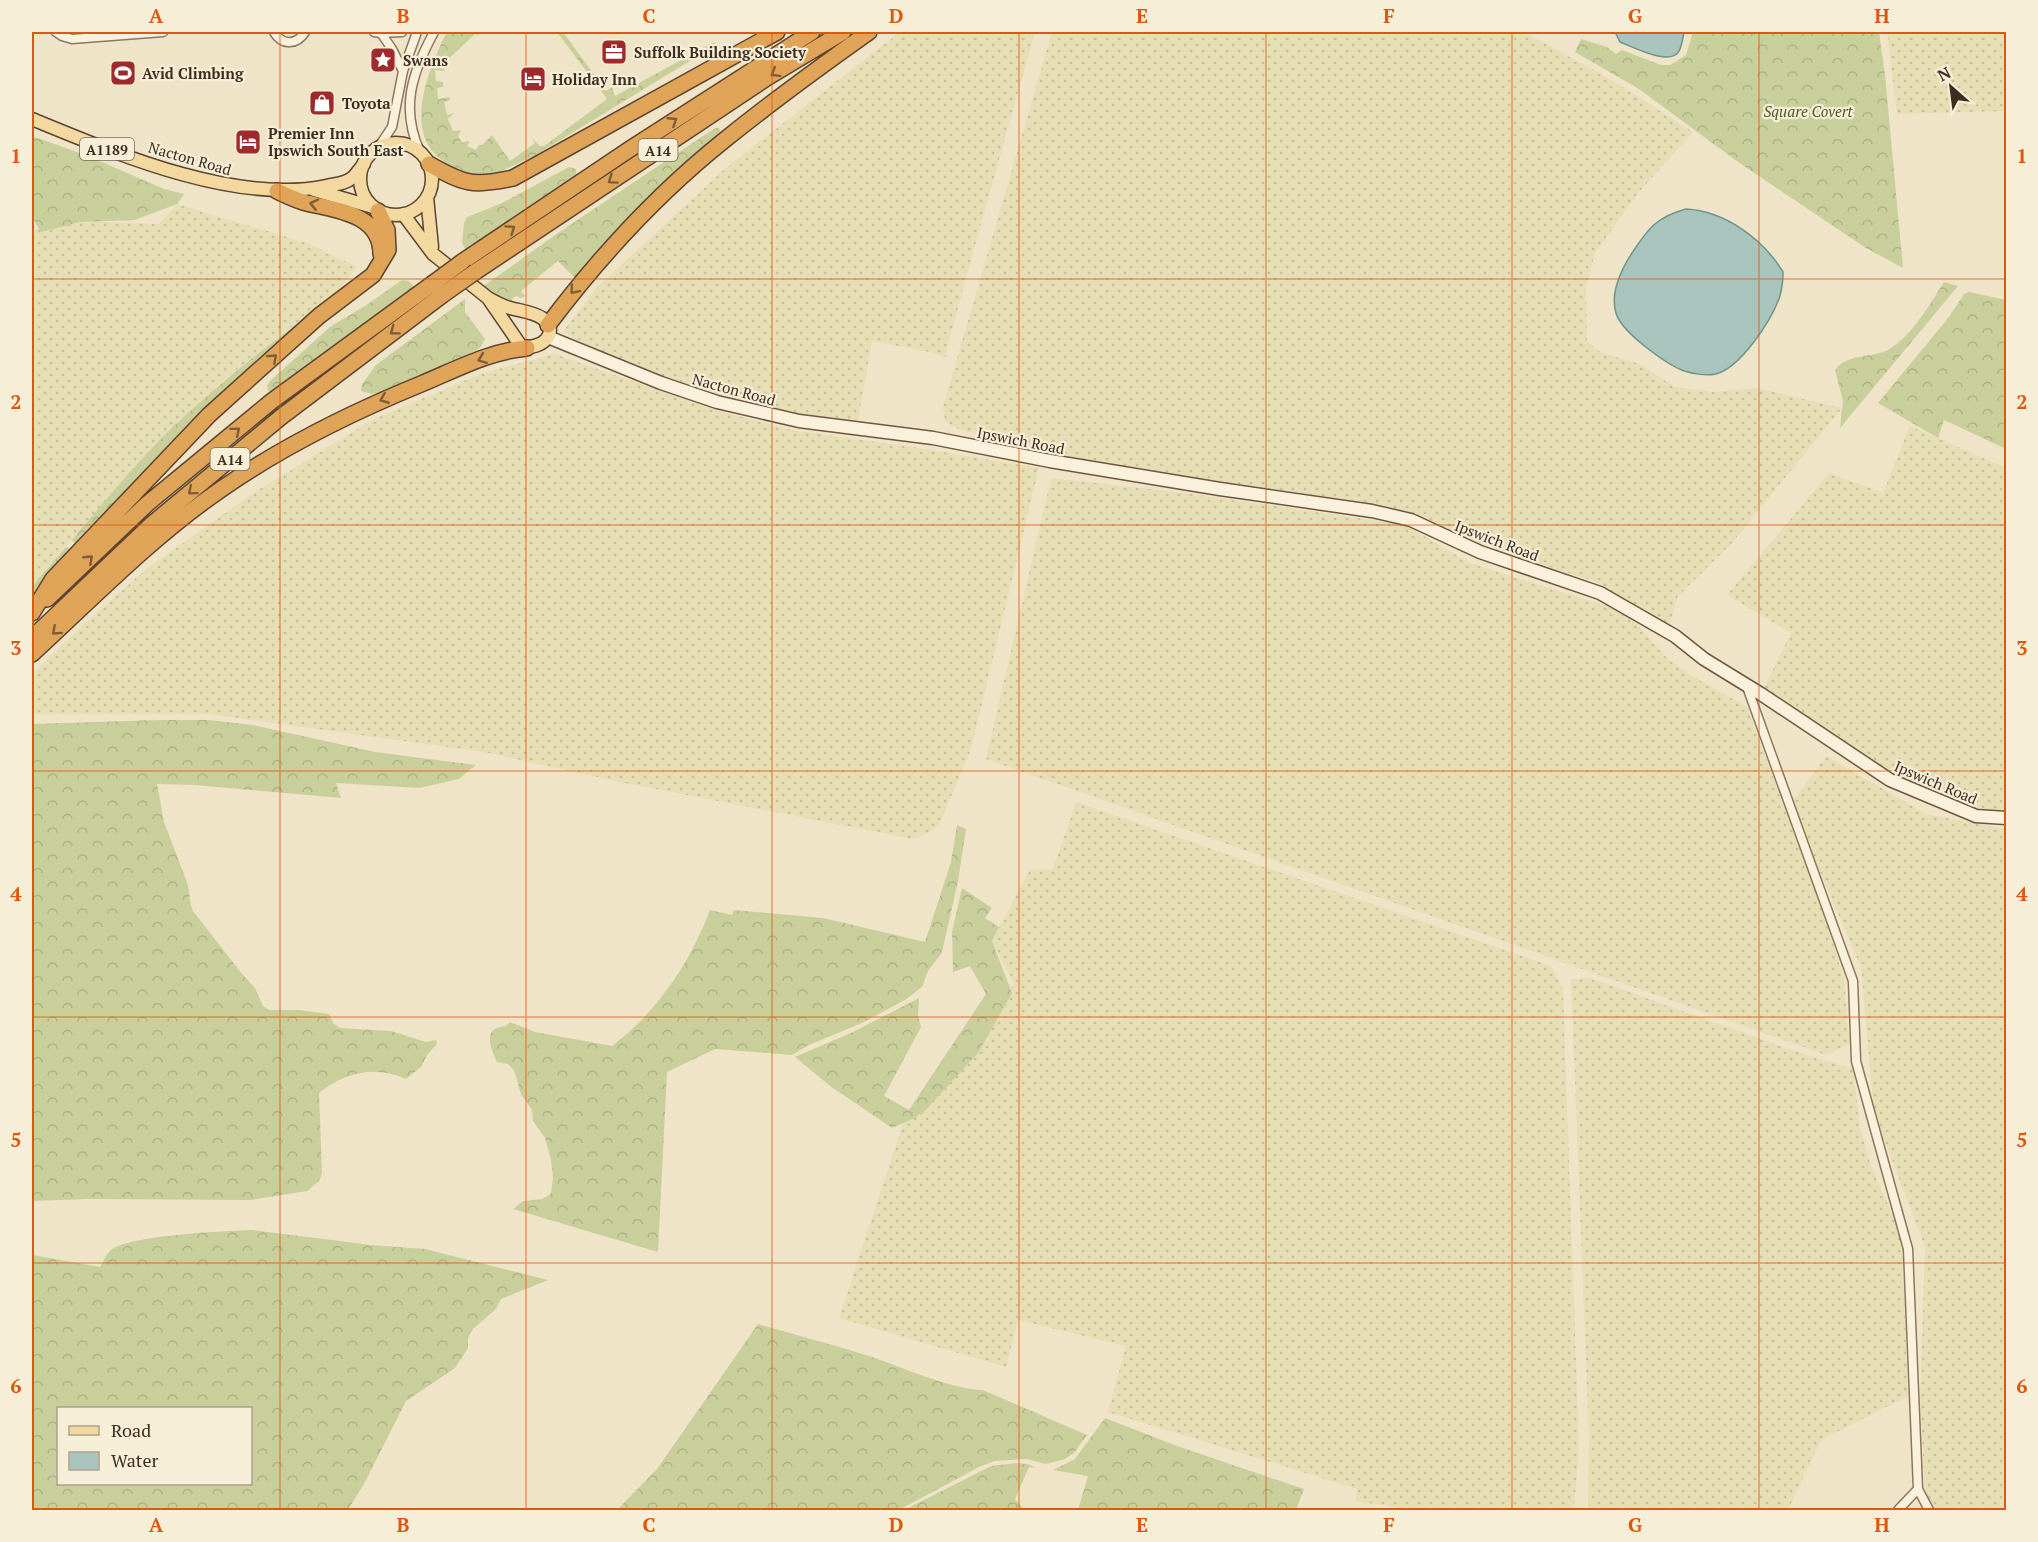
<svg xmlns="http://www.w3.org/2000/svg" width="2038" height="1542" viewBox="0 0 2038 1542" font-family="'PT Serif',serif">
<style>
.farmland{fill:url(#farmland-dots)}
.forest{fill:url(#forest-crowns);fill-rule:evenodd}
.water{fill:#a9c4bc;stroke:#6f938a;stroke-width:1.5}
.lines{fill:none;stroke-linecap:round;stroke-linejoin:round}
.street-casing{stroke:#8d765c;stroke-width:11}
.secondary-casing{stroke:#6f573f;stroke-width:15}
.primary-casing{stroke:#5b4430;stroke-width:15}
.highway-casing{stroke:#5b4430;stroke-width:18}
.street{stroke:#faf1dc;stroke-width:8}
.secondary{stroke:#faf1dc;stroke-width:12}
.primary{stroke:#f3d9a0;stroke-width:12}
.highway{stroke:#e0a458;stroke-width:15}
.highway-bridge-casing{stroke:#5b4430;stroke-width:18;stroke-linecap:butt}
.highway-bridge{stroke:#e0a458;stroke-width:15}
.oneway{stroke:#7e5d36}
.grid{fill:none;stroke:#df570d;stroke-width:1.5;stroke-opacity:0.55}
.labels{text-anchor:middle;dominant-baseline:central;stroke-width:4.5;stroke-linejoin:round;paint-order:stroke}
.shield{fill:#f7eed8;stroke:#756857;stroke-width:1.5}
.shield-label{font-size:14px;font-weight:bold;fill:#3d2e20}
.poi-label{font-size:15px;font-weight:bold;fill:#3d2e20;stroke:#f7eed8;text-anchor:start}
.park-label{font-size:15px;font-style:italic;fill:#4d5a26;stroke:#f7eed8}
.street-label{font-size:15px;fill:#3d2e20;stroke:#f7eed8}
.neatline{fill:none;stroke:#df570d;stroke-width:2}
.grid-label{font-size:20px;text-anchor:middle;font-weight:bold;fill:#df570d}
</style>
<defs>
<pattern id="farmland-dots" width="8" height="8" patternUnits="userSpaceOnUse" patternTransform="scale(1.5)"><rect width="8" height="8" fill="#e6deb5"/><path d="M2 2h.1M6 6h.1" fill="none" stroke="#c6bf9b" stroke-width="1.8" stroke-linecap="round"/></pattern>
<pattern id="forest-crowns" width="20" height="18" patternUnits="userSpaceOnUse" patternTransform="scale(1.5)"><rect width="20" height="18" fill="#c9cf9b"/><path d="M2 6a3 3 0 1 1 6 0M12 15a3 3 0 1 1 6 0" fill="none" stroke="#aeb285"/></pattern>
</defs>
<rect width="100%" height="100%" fill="#f0e4c8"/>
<path class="farmland" d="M900,32H1035L965,281L945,357L929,352L872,341L858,421L782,411L671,381L583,343L563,332L596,288L726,168Z
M1052,32L1526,33L1610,79L1693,132L1639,192L1595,253L1586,287L1587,341L1600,352L1639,364L1675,387L1714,392L1757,388L1842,408L1732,543L1678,596L1668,630L1596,582L1486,546L1413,514L1373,503L1233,484L1076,459L958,429L945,421L943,407Z
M1887,32H2006V111L1897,114Z
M177,204L307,243L357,267L331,299L285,331L224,380L176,424L143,458L32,587V230L75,221L159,224Z
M554,354L712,409L792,430L920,448L1039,468L971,749L939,825L928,833L913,839L620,782L484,752L209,714H32V674L82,626L145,570L252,494L372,420L480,374Z
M1910,426L2006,468V811L1985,809L1911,783L1761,694L1791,633L1727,595L1829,473L1883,493Z
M1051,478L1185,493L1405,525L1470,563L1609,607L1635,622L1664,655L1687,673L1747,707L1823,912L1844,979L1849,1044L1826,1055L986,759Z
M1826,756L1926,814L2006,829V1510H1929L1925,1493L1920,1398L1925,1247L1874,1112L1861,967L1791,804Z
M1076,802L1551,966L1563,989L1579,1446L1574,1510H1413L1355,1501L1358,1489L1108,1412L1126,1346L1018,1320L1006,1367L839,1318L904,1121L983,1038L1014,983L992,941L1030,870L1053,869Z
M1590,978L1806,1055L1853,1069L1860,1128L1871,1166L1902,1236L1908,1396L1821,1440L1788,1510H1588L1589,1439L1571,979Z"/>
<path class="forest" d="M447,32H475L480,36L475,34L441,66L445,71L435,70L436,81L443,82V87L437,88L438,99L450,97V100L444,102L447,115L454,113L448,119L453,131L461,130L458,136L462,143L467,141L470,142L467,146L476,150L479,145H482L492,135L510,161L535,143L531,137L540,146H544L607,99L557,32H563L606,91L612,87L615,96L714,42L716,45L536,155L497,173L492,182C473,182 457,174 443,161C437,156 430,150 427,143C411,111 432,61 447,32Z
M1693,32H1879L1885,75L1903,268L1866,248L1738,162L1639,89L1575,52L1581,39L1607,47L1616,54L1622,50L1661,65H1670L1686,55Z
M715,128H719L721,132L718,139L575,278L558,261L521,291L525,296L521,298L516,296L512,299L514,306L478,290L558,233Z
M32,136L88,156L164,189L184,194L177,204L135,220L80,222L41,232L32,217Z
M569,167L576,169L577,178L466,251L462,243L464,223L467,217L500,204Z
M402,280L409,281L417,290L277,394L268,391L267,385L270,381L331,326L365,306Z
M1944,282L1958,286L1840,428L1843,401L1835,370C1850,351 1873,360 1891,348C1912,335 1931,303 1944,282Z
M1969,292L2006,300V449L1944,420L1938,438L1878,403L1949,317L1964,294Z
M331,299L32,605V587L66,547L74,549L78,548L72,540C106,500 139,459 177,423C225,378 277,337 331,299Z
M465,299V312L485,339L481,347L462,359L389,390L372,394L361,391L362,384L376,365Z
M158,720H209L253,725L375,752L476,765L459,779L419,788L336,783L341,798L195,785L157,784L164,822L187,882C190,893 189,901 193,911L242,974L255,988L263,1006L269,1010H300L329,1014L333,1023L340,1028L391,1031L426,1042L436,1040L437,1044L427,1055L421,1067L406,1079C375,1065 345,1072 319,1093L322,1173L319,1181L307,1191L251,1200L88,1199L32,1201V724Z
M957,825L966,829L958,881L943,948L941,954L928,971L922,987L905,1000L862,1023L809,1045L792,1055L715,1049L667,1072L658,1252L513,1209L523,1201L542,1199L549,1195L551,1193L553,1177L551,1160L545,1138L533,1121L532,1110L521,1094L514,1070L508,1064L497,1062C490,1047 482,1027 506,1026L510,1022L535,1032L612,1046C657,1012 690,963 710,910L732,915L734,910L823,918L925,942L951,862Z
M962,888L992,908L985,918L999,927L992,941L1012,993L978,1053L921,1115L919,1114L915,1118L892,1128L830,1086L795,1057L853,1032L919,998L918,1016L921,1027L884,1096L909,1110L986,994L970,966L953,972L952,932Z
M253,1230L371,1245L425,1249L548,1280L501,1299L496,1309L473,1329L468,1338V1348L455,1368L406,1401L365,1482L348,1510H32V1255L100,1267C103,1262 106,1255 110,1251C125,1235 227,1231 253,1230ZM58,1408H250V1484H58Z
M758,1324C795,1335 832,1344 869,1356C899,1366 953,1390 983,1390L1087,1435L1074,1453L1065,1459L1046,1464L1027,1459L995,1461L979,1467L899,1510H617L657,1469Z
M1105,1418L1177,1446L1304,1489L1296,1510H1078L1088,1476L1053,1470L1075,1459Z
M1016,1463L1027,1464L1036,1468L1029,1467L1015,1499L1023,1508L1022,1510H904L991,1466Z"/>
<path class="water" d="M1615,32H1684C1683,37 1682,46 1679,51C1671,67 1633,47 1620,42Z
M1686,209C1725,211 1763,239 1783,272C1783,281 1782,290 1779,299C1770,322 1741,367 1716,374C1707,376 1693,374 1684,371C1666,364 1621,332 1616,313C1610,293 1621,270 1632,253C1648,229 1656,217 1686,209Z"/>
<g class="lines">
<defs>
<path id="street" d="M56,32L62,36L72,39L163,32
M274,32C282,46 297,45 305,32
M374,32L381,33L402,32
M381,33L392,49L403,71
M378,148L392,127L403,71L417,32
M420,152C400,108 412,73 434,32
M1746,684L1853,981L1856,1061L1908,1249L1918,1489L1929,1510
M1898,1510L1918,1489"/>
<path id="secondary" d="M548,337L661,383L717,402L799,421L933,438L1050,461L1220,489L1372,511L1411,520L1480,552L1600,593L1675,636L1704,659L1761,694L1890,780L1976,816L2006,818"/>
<path id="primary" d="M32,119C115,153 235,205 326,186C335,184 345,184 352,178C357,174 360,168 364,164
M360 179a36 36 0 1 1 72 0a36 36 0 1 1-72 0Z
M314,190L373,207
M427,197L432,247
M403,214L433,254L488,298L521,346C540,351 562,333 542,318C533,312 521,311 510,308C503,306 495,302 488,298"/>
<path id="highway" d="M429,164C464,184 473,187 513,178L777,32
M277,191C285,195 294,199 303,202C332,210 381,212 381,254
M462,262L630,149L812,32
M475,272L768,77L843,32
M548,325C600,256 659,192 727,138C773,101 821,66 869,32
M47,599L147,504L272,401L432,284
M32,613L53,579L209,415L319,316L373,275L388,250L387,230L378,211
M32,638L152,524L281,417L441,296
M32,654C93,598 152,537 220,490C283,446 350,413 421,384C455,370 490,351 527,348"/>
</defs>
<use href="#street" class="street-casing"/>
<use href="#secondary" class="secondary-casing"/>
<use href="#primary" class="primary-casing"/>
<use href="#highway" class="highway-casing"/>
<use href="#street" class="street"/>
<use href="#secondary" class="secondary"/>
<use href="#primary" class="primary"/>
<use href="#highway" class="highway"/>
<defs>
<path id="highway-bridge" d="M432,284L462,262
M441,296L475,272"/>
</defs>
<use href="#highway-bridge" class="highway-bridge-casing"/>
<use href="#highway-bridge" class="highway-bridge"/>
</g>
<defs><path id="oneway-chevron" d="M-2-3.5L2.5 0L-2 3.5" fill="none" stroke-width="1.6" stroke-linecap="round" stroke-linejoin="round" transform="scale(1.5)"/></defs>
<g class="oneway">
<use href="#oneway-chevron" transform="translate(775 73) rotate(148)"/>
<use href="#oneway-chevron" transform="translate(673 121) rotate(-33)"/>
<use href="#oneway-chevron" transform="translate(612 180) rotate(146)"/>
<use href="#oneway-chevron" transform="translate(314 204) rotate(-167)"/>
<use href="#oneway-chevron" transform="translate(511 229) rotate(-34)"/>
<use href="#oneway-chevron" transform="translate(574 290) rotate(130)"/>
<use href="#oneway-chevron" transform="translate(394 331) rotate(143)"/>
<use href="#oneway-chevron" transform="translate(273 358) rotate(-42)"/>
<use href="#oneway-chevron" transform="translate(482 359) rotate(159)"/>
<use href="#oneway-chevron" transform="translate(384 399) rotate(158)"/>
<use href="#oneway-chevron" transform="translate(236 431) rotate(-40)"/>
<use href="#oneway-chevron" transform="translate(192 491) rotate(140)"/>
<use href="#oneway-chevron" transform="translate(89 559) rotate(-43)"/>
<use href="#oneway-chevron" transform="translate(56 631) rotate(138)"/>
</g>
<path class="grid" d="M280,32V1510M526,32V1510M772,32V1510M1019,32V1510M1266,32V1510M1512,32V1510M1759,32V1510M32,279H2006M32,525H2006M32,771H2006M32,1017H2006M32,1263H2006"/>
<defs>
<symbol id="office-square" viewBox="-11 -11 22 22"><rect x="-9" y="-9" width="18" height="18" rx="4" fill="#9e2a2b" stroke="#f7eed8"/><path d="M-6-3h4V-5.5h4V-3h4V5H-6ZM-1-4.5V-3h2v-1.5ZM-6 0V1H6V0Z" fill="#fff"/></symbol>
<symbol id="sight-square" viewBox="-11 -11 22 22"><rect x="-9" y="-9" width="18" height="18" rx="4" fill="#9e2a2b" stroke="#f7eed8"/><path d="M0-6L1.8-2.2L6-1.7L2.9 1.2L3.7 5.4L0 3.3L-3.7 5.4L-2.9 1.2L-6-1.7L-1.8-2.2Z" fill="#fff"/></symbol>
<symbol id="stadium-square" viewBox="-11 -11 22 22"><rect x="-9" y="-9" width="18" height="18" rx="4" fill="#9e2a2b" stroke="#f7eed8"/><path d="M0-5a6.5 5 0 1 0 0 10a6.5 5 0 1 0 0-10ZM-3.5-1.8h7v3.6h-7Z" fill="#fff"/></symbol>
<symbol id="hotel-square" viewBox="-11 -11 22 22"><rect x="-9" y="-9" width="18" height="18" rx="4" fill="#9e2a2b" stroke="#f7eed8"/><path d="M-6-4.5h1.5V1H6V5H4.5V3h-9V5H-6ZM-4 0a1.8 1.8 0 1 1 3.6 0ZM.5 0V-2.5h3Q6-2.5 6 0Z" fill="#fff"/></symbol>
<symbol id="shop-square" viewBox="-11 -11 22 22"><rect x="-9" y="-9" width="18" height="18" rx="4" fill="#9e2a2b" stroke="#f7eed8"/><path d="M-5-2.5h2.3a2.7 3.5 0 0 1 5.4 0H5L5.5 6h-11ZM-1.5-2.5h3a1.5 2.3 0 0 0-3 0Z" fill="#fff"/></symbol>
</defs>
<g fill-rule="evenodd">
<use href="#office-square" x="599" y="37" width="30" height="30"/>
<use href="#sight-square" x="368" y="45" width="30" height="30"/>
<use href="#stadium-square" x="108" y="58" width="30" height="30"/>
<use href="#hotel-square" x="518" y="64" width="30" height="30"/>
<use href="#shop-square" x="307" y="88" width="30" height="30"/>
<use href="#hotel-square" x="233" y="127" width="30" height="30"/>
</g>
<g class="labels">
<g class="shield">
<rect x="80" y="138" width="54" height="22" rx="4.5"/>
<rect x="638.5" y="139" width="39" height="22" rx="4.5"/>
<rect x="210.5" y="448" width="39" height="22" rx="4.5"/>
</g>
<g class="shield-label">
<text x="107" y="149">A1189</text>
<text x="658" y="150">A14</text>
<text x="230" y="459">A14</text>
</g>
<g class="poi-label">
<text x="634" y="52">Suffolk Building Society</text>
<text x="403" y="60">Swans</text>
<text x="142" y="73">Avid Climbing</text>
<text x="552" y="79">Holiday Inn</text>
<text x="342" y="103">Toyota</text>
<text x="268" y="133">Premier Inn<tspan x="268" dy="17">Ipswich South East</tspan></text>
</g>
<g class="park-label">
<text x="1808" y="111">Square Covert</text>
</g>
<g class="street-label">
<text transform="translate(190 158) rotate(16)">Nacton Road</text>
<text transform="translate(734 389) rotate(15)">Nacton Road</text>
<text transform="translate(1021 440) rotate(11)">Ipswich Road</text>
<text transform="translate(1497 540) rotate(21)">Ipswich Road</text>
<text transform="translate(1936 782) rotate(23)">Ipswich Road</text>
</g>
</g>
<rect width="2038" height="1542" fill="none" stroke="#f7eed8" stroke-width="66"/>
<rect x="57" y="1407" width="195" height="78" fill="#f7eed8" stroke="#ada18e" stroke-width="1.5"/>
<rect x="69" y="1426" width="30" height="9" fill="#f3d9a0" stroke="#ada18e" stroke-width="1.5"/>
<text x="111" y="1437" font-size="18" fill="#3d2e20">Road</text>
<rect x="69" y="1452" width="30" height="18" fill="#a9c4bc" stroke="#ada18e" stroke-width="1.5"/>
<text x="111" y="1467" font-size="18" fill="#3d2e20">Water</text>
<g transform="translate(1951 87) rotate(332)" stroke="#f7eed8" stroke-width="4.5" paint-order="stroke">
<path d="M0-4.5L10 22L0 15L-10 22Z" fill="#3d2e20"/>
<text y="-9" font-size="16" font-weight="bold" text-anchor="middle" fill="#3d2e20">N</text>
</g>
<rect x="33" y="33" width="1972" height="1476" class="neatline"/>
<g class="grid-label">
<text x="156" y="23">A</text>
<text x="403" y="23">B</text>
<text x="649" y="23">C</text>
<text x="896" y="23">D</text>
<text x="1142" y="23">E</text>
<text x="1389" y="23">F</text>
<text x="1635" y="23">G</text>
<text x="1882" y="23">H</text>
<text x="16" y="163">1</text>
<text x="2022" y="163">1</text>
<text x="16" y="409">2</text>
<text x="2022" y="409">2</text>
<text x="16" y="655">3</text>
<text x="2022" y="655">3</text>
<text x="16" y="901">4</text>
<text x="2022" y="901">4</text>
<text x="16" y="1147">5</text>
<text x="2022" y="1147">5</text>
<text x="16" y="1393">6</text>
<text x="2022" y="1393">6</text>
<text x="156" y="1532">A</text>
<text x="403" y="1532">B</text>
<text x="649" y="1532">C</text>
<text x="896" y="1532">D</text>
<text x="1142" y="1532">E</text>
<text x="1389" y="1532">F</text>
<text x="1635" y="1532">G</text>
<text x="1882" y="1532">H</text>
</g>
</svg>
